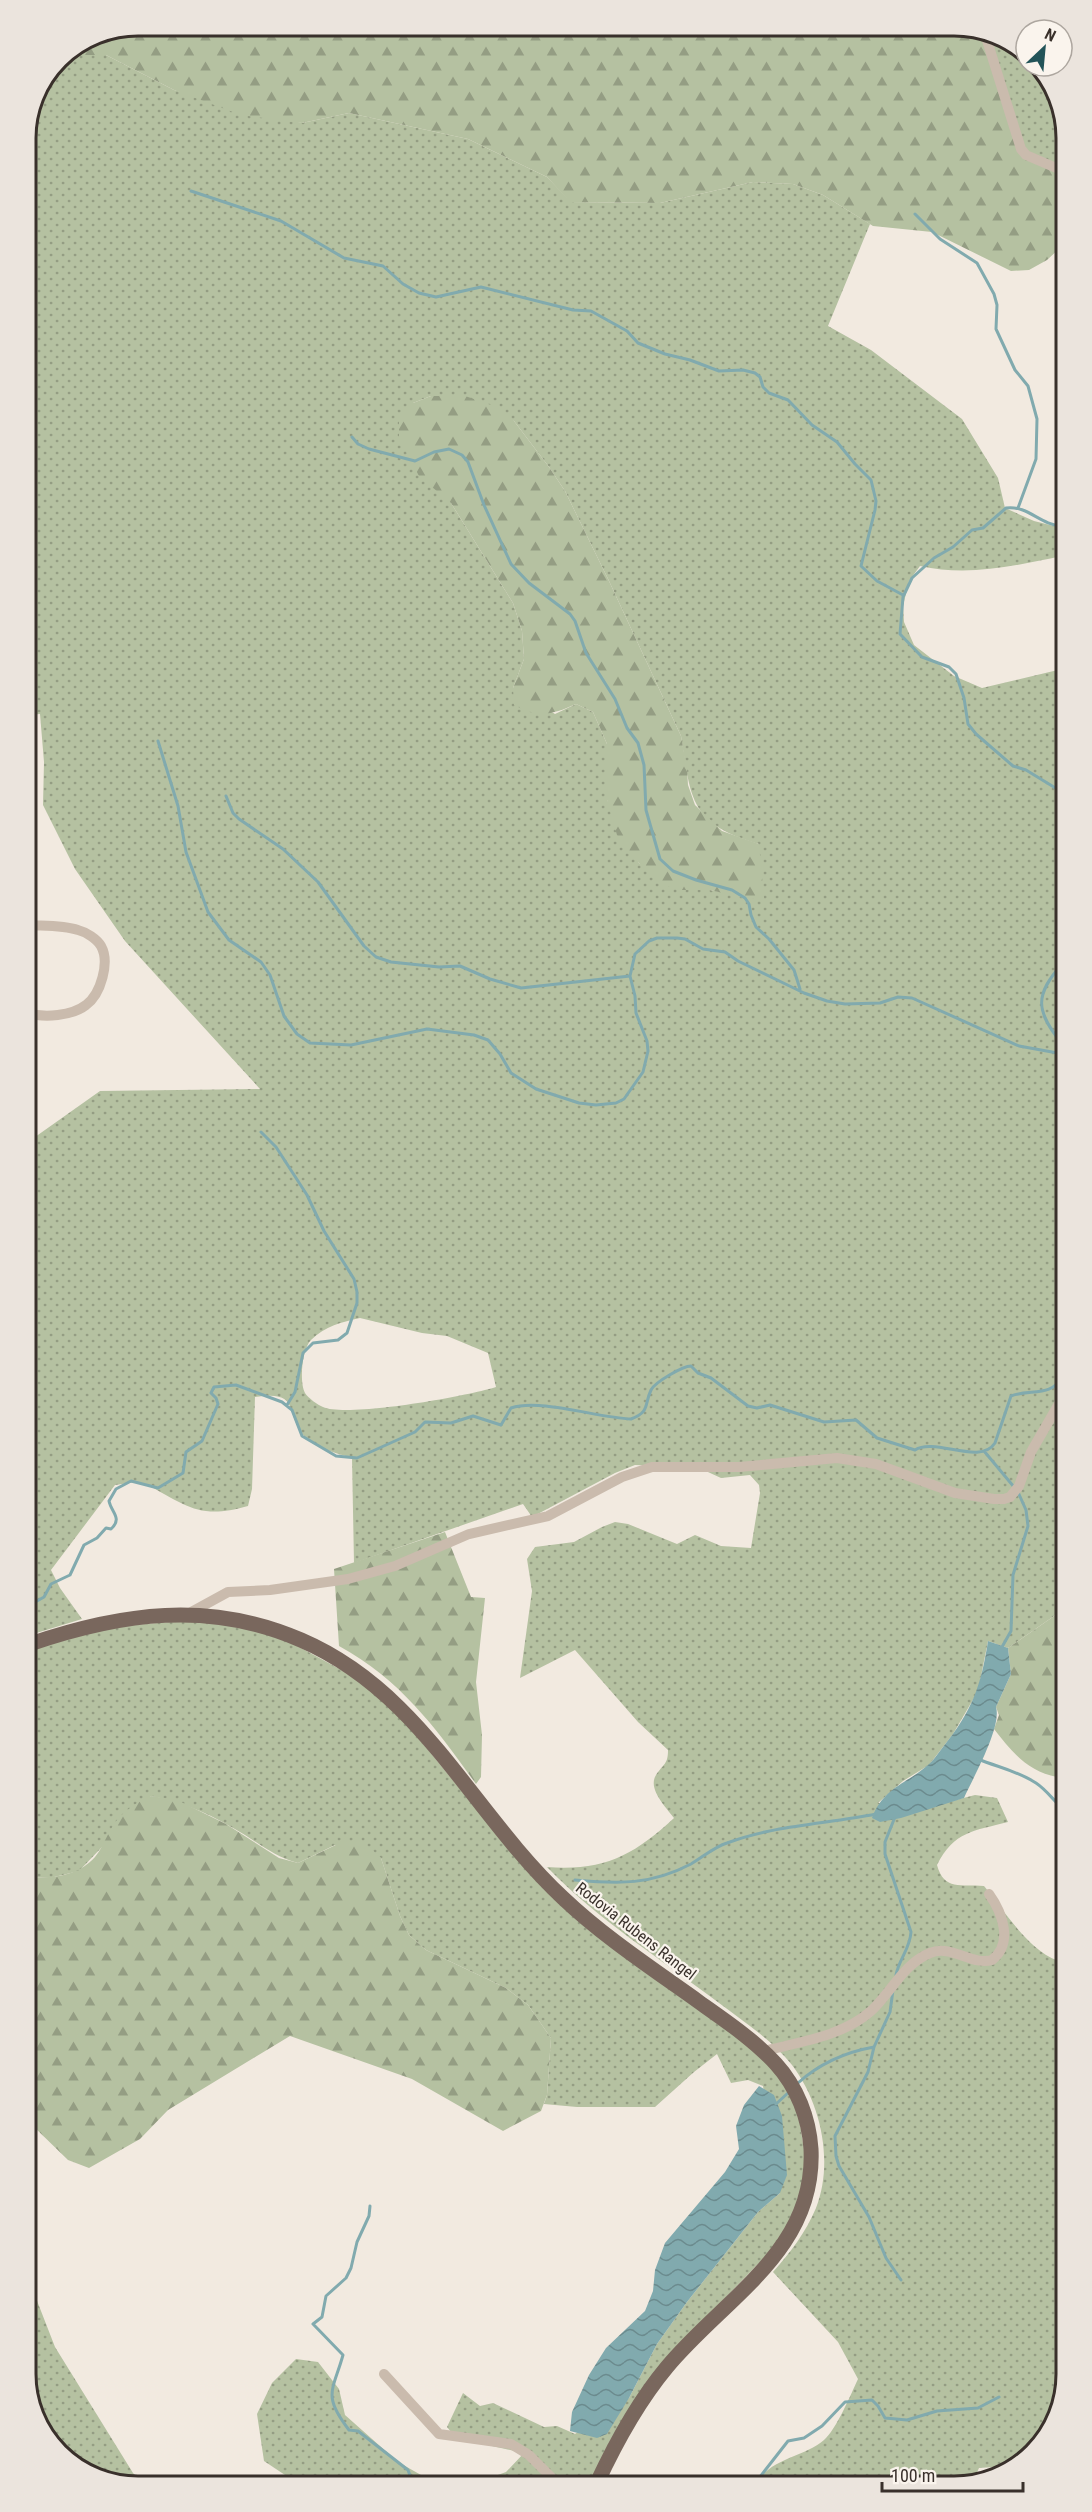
<svg xmlns="http://www.w3.org/2000/svg" width="1092" height="2512" viewBox="0 0 1092 2512" font-family="'Roboto Condensed',sans-serif">
<style>
.green{fill:url(#green-dots);fill-rule:evenodd}
.forest{fill:url(#forest-firs)}
.water{fill:url(#water-waves)}
.lines{fill:none;stroke-linecap:round;stroke-linejoin:round}
.stream{stroke:#81aaae;stroke-width:3}
.street{stroke:#cabbad;stroke-width:10}
.primary{stroke:#79675d;stroke-width:15}
.labels{text-anchor:middle;dominant-baseline:central;stroke-width:4.5;stroke-linejoin:round;paint-order:stroke}
.street-label{font-size:16px;fill:#39302b;stroke:#faf4ed}
.rim{fill:none;stroke:#39302b;stroke-width:3}
</style>
<defs>
<pattern id="green-dots" width="8" height="8" patternUnits="userSpaceOnUse" patternTransform="scale(1.5)"><rect width="8" height="8" fill="#b5c1a1"/><path d="M2 2h.1M6 6h.1" fill="none" stroke="#949d83" stroke-width="1.8" stroke-linecap="round"/></pattern>
<pattern id="forest-firs" width="22" height="20" patternUnits="userSpaceOnUse" patternTransform="scale(1.5)"><rect width="22" height="20" fill="#b5c1a1"/><path d="M5 1l3.5 6h-7zM16 11l3.5 6h-7z" fill="#949d83"/></pattern>
<pattern id="water-waves" width="16" height="10" patternUnits="userSpaceOnUse" patternTransform="scale(1.5)"><rect width="16" height="10" fill="#81aaae"/><path d="M0 5q4-4 8 0t8 0" fill="none" stroke="#6b8b8e"/></pattern>
</defs>
<rect width="100%" height="100%" fill="#f2eae0"/>
<path class="green" d="M989,36L1023,49L1026,53V66H1035L1060,102L1061,166L1027,156Z
M63,55H106L174,90L302,123L349,113L468,139L547,177L571,202L660,203L753,182L793,184L823,195L870,224L828,326L871,350L962,419L998,478L1005,508L1034,521L1062,528V556C1014,566 968,577 920,566L909,581L903,606L904,622L914,645L954,676L982,688L1062,669L1060,689L1062,695L1064,1615L1057,1614L1008,1648L988,1641L978,1691L953,1734L929,1765L903,1781L878,1803L948,1802L975,1795L997,1798L1008,1822C974,1831 954,1831 937,1865C944,1891 961,1884 984,1886C1004,1910 1033,1958 1065,1962L1066,2318H1063L1062,2324L1066,2344V2374L1047,2437L1009,2466L979,2468L973,2481L757,2482C772,2458 804,2457 824,2440C836,2430 851,2394 858,2379L838,2342L773,2272C790,2253 806,2232 816,2208C834,2162 821,2103 792,2065C772,2040 744,2022 719,2003C661,1959 598,1920 547,1867C604,1871 633,1856 674,1818C667,1808 647,1789 656,1775C663,1764 668,1765 668,1750L638,1722L575,1650L520,1678L532,1591L527,1559L535,1547L574,1542L602,1527L615,1522L628,1524L677,1544L695,1535L721,1546L751,1548L760,1493L759,1485L750,1475L721,1478L697,1467L635,1465L615,1473L532,1517L523,1504L354,1563L352,1458C336,1453 315,1448 304,1436C284,1413 302,1390 255,1397L252,1489L248,1506C200,1520 187,1506 146,1484L136,1482L115,1485L51,1570L60,1588L82,1619L30,1635L28,1142L100,1091L260,1089L125,941L75,869L43,805L44,762L40,714L27,715L26,131L59,58ZM431,396L514,421L549,467L565,491L609,581L681,736C691,800 690,824 759,844L727,893L710,890H684L639,863L607,800V744L593,712L576,704L555,714L513,688L524,659L522,631L513,603L451,503L413,403ZM360,1318L422,1333L447,1336L488,1353L496,1387C468,1396 347,1418 323,1407C318,1405 308,1398 305,1393C299,1382 302,1349 311,1340C325,1326 342,1322 360,1318Z
M205,1619L279,1636L380,1691L509,1849L754,2047L796,2098L808,2176L782,2239L703,2321L592,2483L473,2484L506,2472L524,2453L456,2438L447,2427L463,2393L480,2406L493,2403L544,2427L557,2426L575,2434L629,2398L657,2344L687,2302L758,2212L780,2193L763,2086L748,2080L731,2083L717,2054L694,2072L655,2107H577L544,2104L547,2095L551,2038L528,2005L506,1988L426,1950L409,1935L400,1916L381,1858L335,1845L298,1863C276,1857 264,1847 245,1835C216,1817 185,1802 151,1796L79,1871L50,1878L30,1877V1650L110,1627Z
M31,2291L34,2293L55,2347L133,2473L145,2486H130L69,2463L32,2410Z
M296,2359L318,2362L339,2389L345,2415L398,2462L437,2484L300,2485L264,2461L257,2414L272,2383Z"/>
<path class="forest" d="M138,26H962L989,36L1021,148L1061,166V247L1047,260L1029,270L1011,271L932,232L873,226L823,195L793,184L753,182L660,203L570,202L547,177L468,139L349,113L302,123L241,115L174,90L106,55H63L95,34Z
M431,396H465L497,407L514,421L549,467L565,491L609,581L681,736L687,769L688,785L695,805L722,831L759,844L764,898L748,899L710,890H678L662,884L639,863L617,835L607,800V744L593,712L576,704C552,715 538,718 514,705L513,688L524,659L522,631L513,603L451,503L419,476L399,438V420L405,409L413,403Z
M445,1532L471,1597L485,1598L476,1682L482,1735L481,1777L476,1784C435,1727 402,1681 339,1646L334,1569Z
M1062,1613L1064,1615L1065,1764L1058,1770L1057,1777C1028,1772 1011,1751 994,1729L999,1715L996,1707L1011,1674L1008,1648L1057,1614Z
M151,1796L177,1800L226,1824L279,1858L298,1863L342,1842H356L369,1847L381,1858L400,1916L409,1935L426,1950L506,1988L528,2005L551,2038L547,2095L541,2111L503,2131L412,2079L290,2036L168,2110L140,2139L89,2168L68,2160L31,2124L30,1877C54,1879 79,1875 95,1857C104,1846 108,1831 117,1820C126,1809 138,1802 151,1796Z"/>
<path class="water" d="M988,1641L1008,1648L1011,1674L996,1707C1002,1727 973,1778 964,1798L901,1818L880,1822L872,1818C883,1788 906,1784 928,1765C934,1760 938,1753 943,1747C972,1711 981,1686 988,1641Z
M759,2086L774,2095L782,2116L787,2175L780,2193L758,2212L687,2302L657,2344L629,2398L607,2434L597,2438L570,2431L572,2412L589,2375L606,2348L645,2311L653,2291L655,2270L665,2243L725,2172L739,2149L736,2126L744,2105Z"/>
<g class="lines">
<path class="stream" d="M191,191L281,221L344,258L383,266L403,284L419,293L436,297L481,287L573,310L591,311L627,331L638,343L665,354L690,360L719,371L743,370L755,373L760,377L763,387L769,393L788,400L812,425L837,442L855,464L871,480L876,501L875,510L861,566L877,581L903,595
M915,214L940,239L977,263L994,294L997,305L996,329L1015,370L1028,386L1037,419L1036,459L1018,508
M352,437L358,444L369,449L415,461L434,452L449,449L462,455L468,462L484,505L511,564L529,583L570,614L575,621L586,653L615,699L627,728L638,743L644,765L646,810L660,859L673,871L696,880L732,890L745,898L749,904L751,915L756,927L769,939L794,970L800,989
M1062,526C1040,525 1028,505 1006,508L983,528L972,530L953,547L934,558L912,578L903,597L900,634L922,657L949,667L956,674L964,698L968,724L976,734L1013,766L1026,770L1062,792
M158,741L178,806L186,852L208,912L229,940L261,962L270,975L284,1016L297,1034L310,1043L351,1045L427,1029L474,1035L488,1040L500,1054L511,1073L536,1089L579,1103L596,1105L616,1103L624,1099L643,1072L648,1051L647,1041L636,1013L635,996L630,976L635,954L649,941L657,938H677L685,939L703,949L725,952L738,961L804,993L827,1001L845,1004L880,1003L898,997L912,998L1019,1046L1063,1054
M226,796L233,813L239,819L283,849L318,882L364,946L376,957L391,962L439,967L460,966L490,979L521,988L630,976
M1063,963C1034,995 1035,1011 1063,1045
M261,1132L276,1147L307,1195L324,1231L354,1279L357,1292V1303L347,1333L338,1340L313,1343L303,1353L295,1392L287,1405
M984,1451L1014,1487
M30,1605L44,1597L51,1584L70,1575L84,1545L97,1538L106,1528L111,1529C123,1518 111,1512 109,1501L116,1489L131,1481L158,1488L183,1473L186,1452L202,1441L218,1404L216,1398L211,1393L214,1387L236,1385L282,1402L292,1410L302,1436L336,1456L357,1458L415,1432L425,1422L451,1423L473,1416L501,1425L511,1408C540,1398 598,1418 631,1419C650,1412 644,1405 651,1390C655,1382 683,1366 691,1366L698,1373L711,1378L748,1406L757,1408L770,1405L824,1422L856,1420L877,1438L915,1450C935,1437 980,1466 995,1443L1011,1396C1031,1388 1050,1399 1064,1375
M1002,1647L1011,1631L1013,1575L1028,1526L1026,1510L1018,1492
M978,1759C997,1767 1018,1771 1036,1783C1048,1791 1054,1802 1065,1810
M895,1817L885,1842V1854L911,1932C910,1949 899,1959 896,1975
M575,1880C619,1884 651,1885 691,1864C703,1857 714,1847 727,1843C775,1825 826,1824 876,1814
M893,1990L890,2012L874,2047L868,2072L835,2136L836,2156L839,2166L869,2217L886,2258L901,2280
M798,2083C819,2064 846,2052 874,2047
M776,2104L789,2092
M370,2206L369,2216L357,2242L351,2268L346,2278L326,2296L322,2317L313,2324L343,2355C333,2391 322,2395 349,2430L358,2431L408,2470L413,2484
M756,2482L788,2441L804,2438L822,2426L845,2402L872,2400L878,2406L885,2418L907,2420L937,2411L978,2408L999,2397"/>
<path class="street" d="M985,34L1021,149L1026,155L1061,170
M28,925C44,926 63,925 78,930C86,932 97,939 101,946C110,962 101,994 86,1005C72,1016 44,1018 28,1013
M186,1615L228,1592L270,1590L348,1579L395,1566L469,1534L548,1516L622,1477L652,1467H739L837,1458L876,1464L955,1493L994,1499H1004L1010,1497L1019,1486L1031,1452L1064,1395
M764,2051C800,2042 843,2036 871,2011C891,1993 903,1964 930,1953C951,1944 972,1966 992,1960C1014,1943 1002,1912 989,1894
M384,2374L439,2434L511,2444L529,2455L557,2483"/>
<path class="primary" d="M30,1644C121,1613 209,1600 301,1640C422,1692 471,1812 563,1898C604,1937 653,1969 699,2002C726,2021 754,2040 776,2064C797,2087 809,2118 811,2149C816,2251 724,2298 667,2367C637,2403 616,2442 597,2483"/>
</g>
<g class="labels">
<g class="street-label">
<text transform="translate(636 1931) rotate(38)">Rodovia Rubens Rangel</text>
</g>
</g>
<path d="M0 0H1092V2512H0ZM138 36H954A102 102 0 0 1 1056 138V2374A102 102 0 0 1 954 2476H138A102 102 0 0 1 36 2374V138A102 102 0 0 1 138 36Z" fill="#ebe4dd" fill-rule="evenodd"/>
<path class="rim" d="M138 36H954A102 102 0 0 1 1056 138V2374A102 102 0 0 1 954 2476H138A102 102 0 0 1 36 2374V138A102 102 0 0 1 138 36Z"/>
<g transform="translate(1044 48) rotate(26)"><circle r="28" fill="#faf4ed" stroke="#ada69f" stroke-width="1.5"/>
<path d="M0-4.5L10 22L0 15L-10 22Z" fill="#225358"/>
<text y="-9" font-size="16" font-weight="bold" text-anchor="middle" fill="#39302b">N</text>
</g>
<path d="M882 2482v9h141v-9" fill="none" stroke="#39302b" stroke-width="3"/>
<text x="891" y="2482" font-size="18" fill="#39302b" stroke="#faf4ed" stroke-width="4.5" paint-order="stroke">100 m</text>
</svg>
